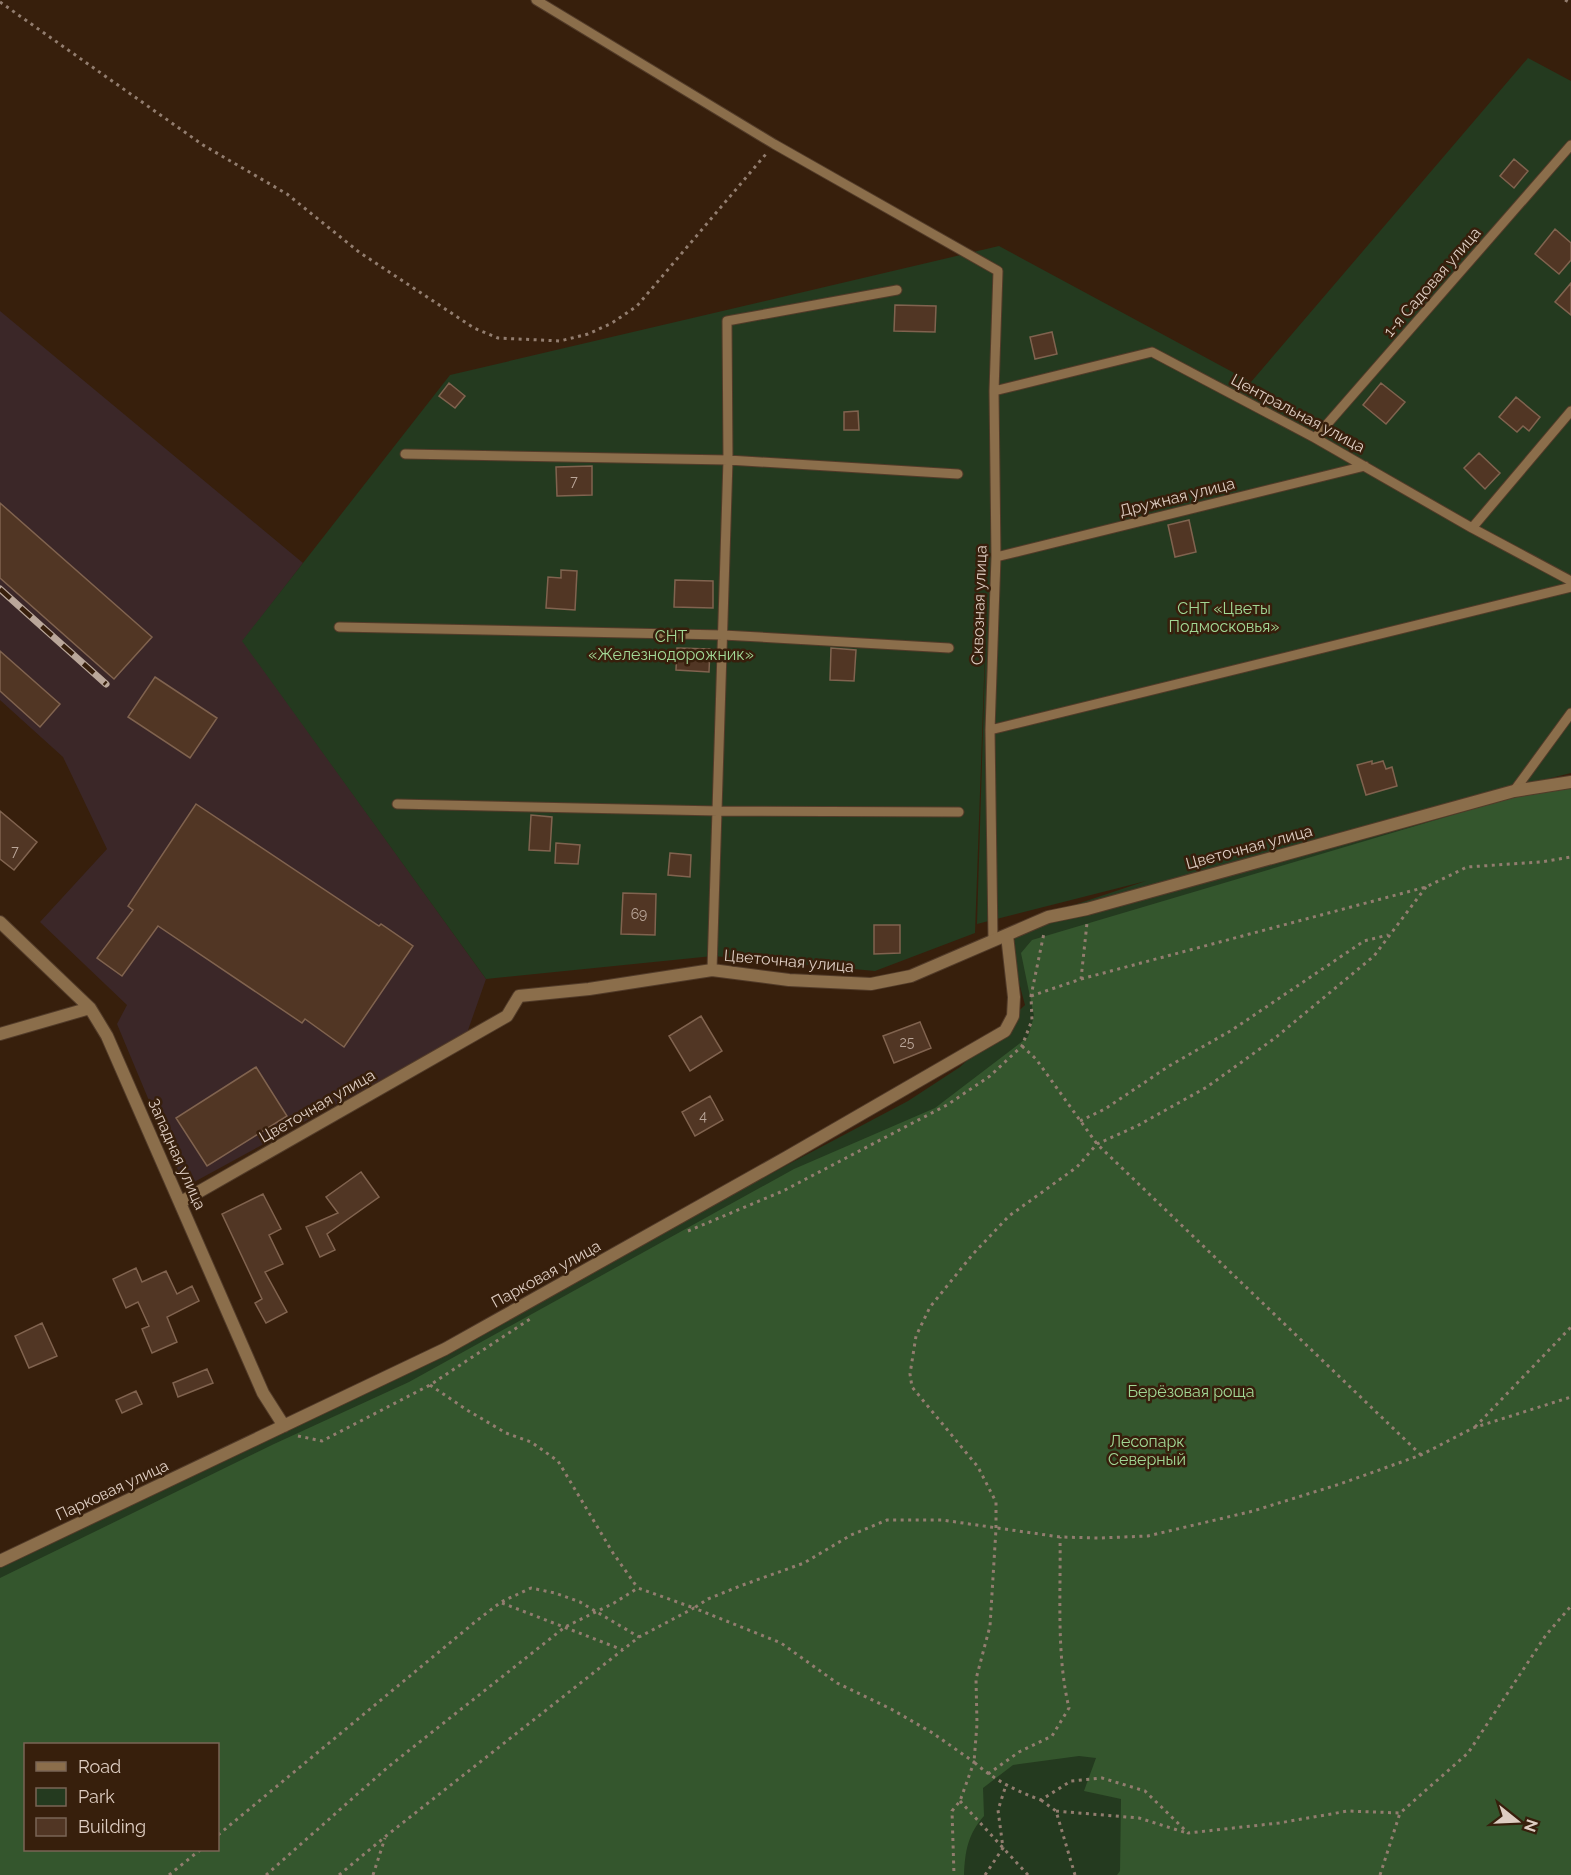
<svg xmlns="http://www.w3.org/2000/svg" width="1571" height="1875" viewBox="0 0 1571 1875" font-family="Raleway,sans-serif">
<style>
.industrial{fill:#3b2728}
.green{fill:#243a1f;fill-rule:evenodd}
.forest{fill:#34562d;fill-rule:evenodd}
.building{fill:#513624;stroke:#80634f;stroke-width:1.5}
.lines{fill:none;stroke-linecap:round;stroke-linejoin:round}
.service-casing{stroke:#523b29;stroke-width:11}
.minor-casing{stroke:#523b29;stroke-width:14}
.path{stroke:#927d6f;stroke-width:3;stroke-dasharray:3 4.5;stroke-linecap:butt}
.service{stroke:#8b6e4b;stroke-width:9}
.minor{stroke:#8b6e4b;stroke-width:12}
.rail-casing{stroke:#baa79a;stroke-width:7}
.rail{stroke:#371f0c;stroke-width:4.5;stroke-dasharray:14;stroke-linecap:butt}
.labels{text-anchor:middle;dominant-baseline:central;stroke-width:5;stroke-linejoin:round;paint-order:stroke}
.number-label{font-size:14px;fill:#bba79a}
.street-label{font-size:16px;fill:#decdc2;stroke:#371f0c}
.park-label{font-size:16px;fill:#a2d895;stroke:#371f0c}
</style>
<rect width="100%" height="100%" fill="#371f0c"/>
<path class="industrial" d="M0,311L303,563L243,641L486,979L467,1033L185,1187L117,1024L127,1005L40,922L107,849L63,757L0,700Z"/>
<path class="green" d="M1528,58L1571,81V773L1428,809L1571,782L1508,1875H0V1567L400,1373L579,1275L908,1101L960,1067L1025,1005L1010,949L1019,930L1038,917L1146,881L977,924L988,567L975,933L875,971L713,956L486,979L242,641L450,375L999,246L1251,382ZM26,1744H218V1850H26Z"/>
<path class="forest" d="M1571,785V1875H1117L1120,1871L1121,1799L1084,1791L1096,1758L1079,1756L1013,1765L983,1788L984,1816C968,1834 965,1851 964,1875H0V1578L274,1444L409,1382L794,1169L935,1108L1028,1037L1034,1016L1021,953L1032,940L1513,797ZM26,1744H218V1850H26Z"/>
<path class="building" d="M1514,159L1528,171L1514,188L1500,176Z
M1555,229L1571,243V260L1559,274L1535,254Z
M1571,283V315L1555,302Z
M895,305L936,306L935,332L894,331Z
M1052,332L1057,354L1035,359L1030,337Z
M449,383L465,396L455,408L439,396Z
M1381,383L1405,402L1386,424L1363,405Z
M1516,397L1540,417L1529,431L1523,426L1517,432L1499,417Z
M858,411L859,430H844V412Z
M1479,453L1500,473L1485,489L1464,468Z
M592,466V495L557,496L556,467Z
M0,503L152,637L114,679L0,578Z
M1189,520L1196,552L1175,557L1168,525Z
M561,570L577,571L575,610L546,608L548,577L561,578Z
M675,580L713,581V608L674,607Z
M677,648L710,649L709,672L676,670Z
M831,648L856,650L854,681L830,680Z
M0,651L60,704L40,727L0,691Z
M155,677L217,718L190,758L128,717Z
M1372,761V764L1383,761L1386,769L1392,767L1397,786L1366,795L1357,765Z
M196,804L379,926L381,924L413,946L344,1047L305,1019L302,1023L158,926L122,976L97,958L133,910L128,906Z
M0,811L37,842L14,870L0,859Z
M531,815L552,817L550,851L529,850Z
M556,843L580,845L578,864L555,863Z
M670,853L691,855L690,877L668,875Z
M623,893L656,894L655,935L621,934Z
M874,925H900V953L874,954Z
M701,1016L722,1051L690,1071L669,1036Z
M920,1022L931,1048L894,1063L883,1036Z
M256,1067L287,1116L207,1166L176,1118Z
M710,1096L723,1120L695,1136L682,1112Z
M361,1172L379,1197L327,1234L335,1250L320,1257L306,1227L338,1213L326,1197Z
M263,1194L281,1229L269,1235L283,1264L265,1272L287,1312L266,1323L255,1303L262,1299L222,1214Z
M136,1268L142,1282L166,1271L177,1294L192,1286L199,1301L167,1317L177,1342L152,1353L142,1329L149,1326L138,1302L126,1308L113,1279Z
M42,1323L57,1356L29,1368L15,1336Z
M207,1369L213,1383L178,1397L173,1383Z
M136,1391L142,1404L122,1413L116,1400Z"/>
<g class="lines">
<defs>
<path id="service" d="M536,0L774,144L998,271L994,391L996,557L990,730L993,940
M994,391L1152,352L1315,438L1472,528L1571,581
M1315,438L1571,145
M405,454L728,460L958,474
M1472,528L1571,411
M996,557L1365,466
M339,627L723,635L949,648
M990,730L1571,587
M1514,791L1571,713
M397,804L718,811L959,812
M712,970L728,460L727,321L897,290"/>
<path id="minor" d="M0,922L90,1008L107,1036L263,1393L284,1426
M0,1034L90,1008
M181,1202L507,1016L519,996L589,989L712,970L789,980L871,984L911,976L1048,917L1087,909L1514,791L1571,782
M0,1561L445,1349L787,1157L1005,1031L1013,1016L1014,997L1007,935"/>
</defs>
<use href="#service" class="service-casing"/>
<use href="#minor" class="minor-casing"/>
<path class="path" d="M1565,0L1571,3
M0,2L203,145L287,194L359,252L474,328L498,338L560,341L588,334L612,323L637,306L766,154
M1426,887L1374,956L1275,1038L1207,1087L1137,1126L1097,1144L1077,1167L1009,1216L973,1254L930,1307L916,1336L910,1374L912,1387L978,1467L996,1502V1529L990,1626L976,1679L977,1724L974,1762C994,1780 1016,1791 1041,1800L1071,1781L1102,1778L1145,1791L1188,1833L1279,1823L1348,1811L1400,1813L1468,1753L1546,1635L1571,1606
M1081,979L1426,887L1467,867L1541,862L1571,857
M1031,996L1081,979L1087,923
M1022,1046L1036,1059L1097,1144L1421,1455
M1080,1121L1105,1109L1169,1066L1232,1030L1364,941L1388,935
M688,1231L783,1191L947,1105L990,1076L1022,1046L1032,1020L1031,996L1044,933
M430,1385L467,1410L506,1433L531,1442L558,1461L613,1553L637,1587
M1475,1427L1571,1327
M298,1436L322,1441L430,1385L530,1319
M502,1603L623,1650
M988,1774L1019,1752L1052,1736L1069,1708C1056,1654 1061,1592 1060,1537
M1041,1800L1056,1811L1075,1875
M960,1801L1028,1875
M1056,1811L1139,1818L1187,1833
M218,1835L475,1622L501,1602L531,1588L555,1593L580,1602L639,1637
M169,1875L200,1850
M266,1875L388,1767L565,1627L614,1603L638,1588L694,1608L708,1599L740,1586L804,1563L851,1535L887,1520H942L1060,1537L1099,1538L1148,1536L1253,1511L1340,1484L1421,1455L1473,1428L1571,1397
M339,1875L386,1836L639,1637L694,1608L781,1643L837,1683L891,1709L931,1732L974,1762L960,1801L952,1811L954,1875
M373,1875L385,1838
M985,1875L1003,1848L998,1810L1006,1785
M1380,1875L1400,1813"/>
<use href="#service" class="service"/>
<use href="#minor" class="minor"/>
<defs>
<path id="rail" d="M0,589L106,684"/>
</defs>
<use href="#rail" class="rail-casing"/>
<use href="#rail" class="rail"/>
</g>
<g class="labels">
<g class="number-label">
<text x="574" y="481">7</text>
<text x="15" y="851">7</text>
<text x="639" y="914">69</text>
<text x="907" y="1042">25</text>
<text x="703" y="1116">4</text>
</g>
<g class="street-label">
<text transform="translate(1432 282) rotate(-49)">1-я Садовая улица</text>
<text transform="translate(1298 413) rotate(28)">Центральная улица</text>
<text transform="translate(1177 497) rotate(-14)">Дружная улица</text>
<text transform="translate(979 605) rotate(-88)">Сквозная улица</text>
<text transform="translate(1249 847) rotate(-15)">Цветочная улица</text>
<text transform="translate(789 961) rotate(5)">Цветочная улица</text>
<text transform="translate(317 1106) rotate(-30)">Цветочная улица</text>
<text transform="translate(177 1154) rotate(66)">Западная улица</text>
<text transform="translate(546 1274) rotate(-29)">Парковая улица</text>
<text transform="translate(112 1490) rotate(-25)">Парковая улица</text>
</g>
<g class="park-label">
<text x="1224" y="608">СНТ «Цветы<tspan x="1224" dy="18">Подмосковья»</tspan></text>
<text x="671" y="636">СНТ<tspan x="671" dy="18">«Железнодорожник»</tspan></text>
<text x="1191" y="1391">Берёзовая роща</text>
<text x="1147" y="1441">Лесопарк<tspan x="1147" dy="18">Северный</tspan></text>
</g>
</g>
<rect x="24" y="1743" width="195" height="108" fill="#371f0c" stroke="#7a6555" stroke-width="1.5"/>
<rect x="36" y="1762" width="30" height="9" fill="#8b6e4b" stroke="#7a6555" stroke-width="1.5"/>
<text x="78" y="1773" font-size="18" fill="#decdc2">Road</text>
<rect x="36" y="1788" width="30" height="18" fill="#243a1f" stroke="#7a6555" stroke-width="1.5"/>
<text x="78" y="1803" font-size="18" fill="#decdc2">Park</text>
<rect x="36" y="1818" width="30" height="18" fill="#513624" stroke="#7a6555" stroke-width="1.5"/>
<text x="78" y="1833" font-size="18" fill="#decdc2">Building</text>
<g transform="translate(1517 1821) rotate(108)" stroke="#371f0c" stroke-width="4.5" paint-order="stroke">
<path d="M0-4.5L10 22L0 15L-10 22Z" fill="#decdc2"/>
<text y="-9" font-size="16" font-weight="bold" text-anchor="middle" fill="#decdc2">N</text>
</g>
</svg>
